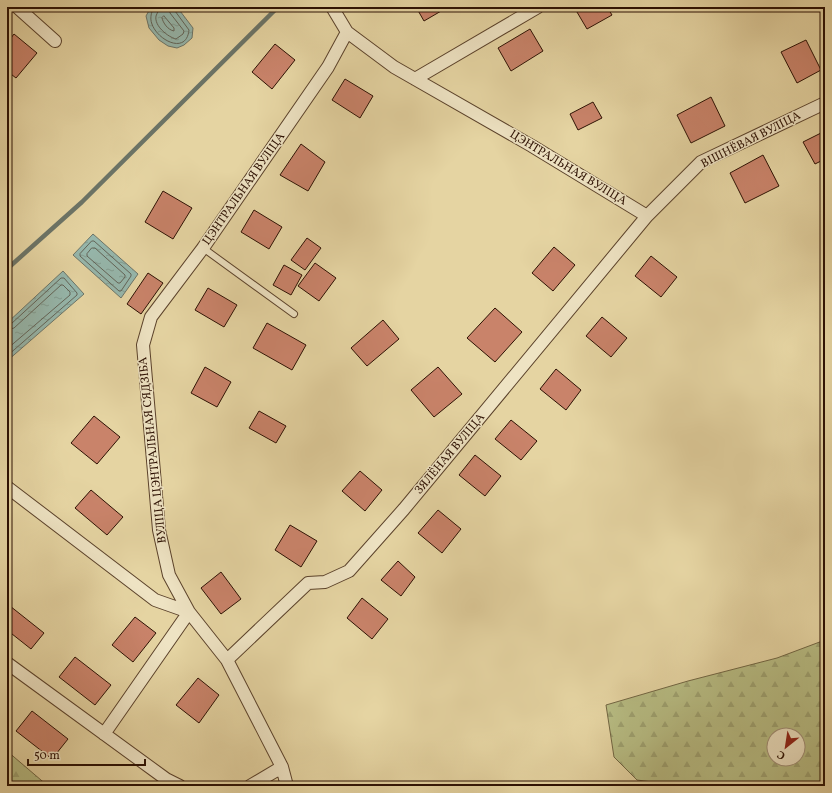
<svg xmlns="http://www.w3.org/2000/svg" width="832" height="793" viewBox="0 0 832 793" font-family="Vollkorn,serif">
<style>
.forest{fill:url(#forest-firs);stroke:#726643;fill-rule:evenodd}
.water{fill:url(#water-ripples);stroke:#6c7568}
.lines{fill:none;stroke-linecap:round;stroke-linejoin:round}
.shore{stroke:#626458;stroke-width:1}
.stream{stroke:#6c7568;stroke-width:4.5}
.building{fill:#c9836a;stroke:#2d1103}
.service-casing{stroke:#5b422b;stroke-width:8}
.minor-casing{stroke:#5b422b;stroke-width:14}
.service{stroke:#eee3c3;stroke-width:6}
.minor{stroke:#eee3c3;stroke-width:12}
.labels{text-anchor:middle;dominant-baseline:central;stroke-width:3;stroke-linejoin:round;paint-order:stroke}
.street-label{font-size:12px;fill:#2d1103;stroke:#eee3c3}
</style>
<defs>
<pattern id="forest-firs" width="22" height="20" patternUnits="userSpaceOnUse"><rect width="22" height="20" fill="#b7bc83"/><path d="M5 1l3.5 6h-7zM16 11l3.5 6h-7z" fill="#9ea170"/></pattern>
<pattern id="water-ripples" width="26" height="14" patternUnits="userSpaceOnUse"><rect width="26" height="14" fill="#96b7ac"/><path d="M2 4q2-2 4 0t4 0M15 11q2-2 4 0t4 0" fill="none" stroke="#829c92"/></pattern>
</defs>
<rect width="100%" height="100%" fill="#e5d4a2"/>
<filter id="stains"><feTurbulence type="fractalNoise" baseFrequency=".005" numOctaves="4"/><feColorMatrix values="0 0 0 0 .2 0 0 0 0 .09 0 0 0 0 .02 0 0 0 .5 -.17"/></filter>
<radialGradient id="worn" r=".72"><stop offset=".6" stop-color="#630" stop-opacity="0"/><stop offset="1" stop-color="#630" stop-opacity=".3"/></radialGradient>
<path class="forest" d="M825,640V786H664L660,783L637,780L614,757L606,705L688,681L777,658ZM774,735H798V759H774Z
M7,751L48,786H7Z"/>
<path class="water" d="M151,7H177L193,28L192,38L184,45L177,48L168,46L159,40L149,28L146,16Z
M93,234L138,274L121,298L73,255Z
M63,271L84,294L7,361V323Z"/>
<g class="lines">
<path class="shore" d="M154,7C153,10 151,13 151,16C148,35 186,59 189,30L175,11L174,7
M159,7C159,11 157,13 156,16C154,26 168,37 176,39L183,34L184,31L170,13L169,7
M164,16L174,28V31C168,30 163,23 162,18Z
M92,241H94L131,274V276L121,291H119L80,256V254Z
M92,248H95L125,275V277L120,283H118L87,256V254Z
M7,325L11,324L61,278H64L77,293V295L7,356
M7,330L14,328L61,285H63L70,292V295L7,349"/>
<path class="stream" d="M7,269L82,202L278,7"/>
</g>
<path class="building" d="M416,7H448L424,21Z
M574,7H607L612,15L587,29Z
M530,29L543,51L511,71L498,48Z
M14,34L37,53L16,78L7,71V43Z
M806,40L821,70L797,83L781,52Z
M275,44L295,60L272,89L252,72Z
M345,79L373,96L360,118L332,100Z
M711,97L725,126L691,143L677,115Z
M593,102L602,118L578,130L570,114Z
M825,131V159L815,164L803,142Z
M301,144L325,162L308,191L280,175Z
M763,155L779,186L745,203L730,173Z
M163,191L192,208L173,239L145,222Z
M254,210L282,227L269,249L241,232Z
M307,238L321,248L305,270L291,260Z
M554,247L575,265L553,291L532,273Z
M651,256L677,277L661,297L635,276Z
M315,263L336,278L319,301L298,286Z
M284,265L302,275L291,295L273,285Z
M148,273L163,283L141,314L127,304Z
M208,288L237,305L224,327L195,310Z
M495,308L522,332L495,362L467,338Z
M602,317L627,338L611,357L586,336Z
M383,320L399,339L367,366L351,348Z
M267,323L306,345L292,370L253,348Z
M205,367L231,382L217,407L191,393Z
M438,367L462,394L434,417L411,390Z
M556,369L581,390L566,410L540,389Z
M259,411L286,426L276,443L249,428Z
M94,416L120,437L97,464L71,443Z
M511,420L537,441L521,460L495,439Z
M475,455L501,476L485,496L459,475Z
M360,471L382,490L365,511L342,491Z
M91,490L123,517L107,535L75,508Z
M438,510L461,529L442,553L418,533Z
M290,525L317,541L301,567L275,550Z
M398,561L415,577L401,596L381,580Z
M221,572L241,599L221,614L201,588Z
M362,598L388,619L372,639L347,618Z
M10,606L44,633L31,649L7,630V610Z
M135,617L156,633L133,662L112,645Z
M75,657L111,685L95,705L59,677Z
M198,678L219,695L199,723L176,705Z
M32,711L68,739L52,759L16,731Z"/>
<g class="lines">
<defs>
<path id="service" d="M203,248L294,314"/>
<path id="minor" d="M17,7L55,41
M347,32L394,67L532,146L647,216
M415,79L538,7
M7,487L155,600L189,612L104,734
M227,660L308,583L325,582L349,571L404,509L647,216L701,162L825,103
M7,663L166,779L180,786
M250,786L282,767
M287,786L282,767L227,660L189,612L169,575L159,530L143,345L151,317L203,248L328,67L347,32L332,7"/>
</defs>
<use href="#service" class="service-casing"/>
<use href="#minor" class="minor-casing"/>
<use href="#service" class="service"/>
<use href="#minor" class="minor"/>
</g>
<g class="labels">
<g class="street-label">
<text transform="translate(751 140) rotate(-27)">ВІШНЁВАЯ ВУЛІЦА</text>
<text transform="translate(568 168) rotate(31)">ЦЭНТРАЛЬНАЯ ВУЛІЦА</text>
<text transform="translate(244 189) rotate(-55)">ЦЭНТРАЛЬНАЯ ВУЛІЦА</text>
<text transform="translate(153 450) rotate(-96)">ВУЛІЦА ЦЭНТРАЛЬНАЯ СЯДЗІБА</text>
<text transform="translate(450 454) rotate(-50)">ЗЯЛЁНАЯ ВУЛІЦА</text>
</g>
</g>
<rect width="832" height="793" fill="none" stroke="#e5d4a2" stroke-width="24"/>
<rect x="8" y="8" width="816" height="777" fill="none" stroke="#2d1103" stroke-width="2"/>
<rect x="12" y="12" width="808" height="769" fill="none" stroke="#2d1103"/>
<g transform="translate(786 747) rotate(210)"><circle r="19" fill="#eee3c3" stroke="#a18f76"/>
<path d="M0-3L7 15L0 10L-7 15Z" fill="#8f2418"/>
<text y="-6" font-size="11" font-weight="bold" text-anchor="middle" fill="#2d1103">С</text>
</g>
<path d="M28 759v6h117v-6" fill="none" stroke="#2d1103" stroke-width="2"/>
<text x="34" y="759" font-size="12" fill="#2d1103" stroke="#eee3c3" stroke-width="3" paint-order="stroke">50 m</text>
<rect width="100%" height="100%" filter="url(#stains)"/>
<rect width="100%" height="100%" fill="url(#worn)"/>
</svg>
